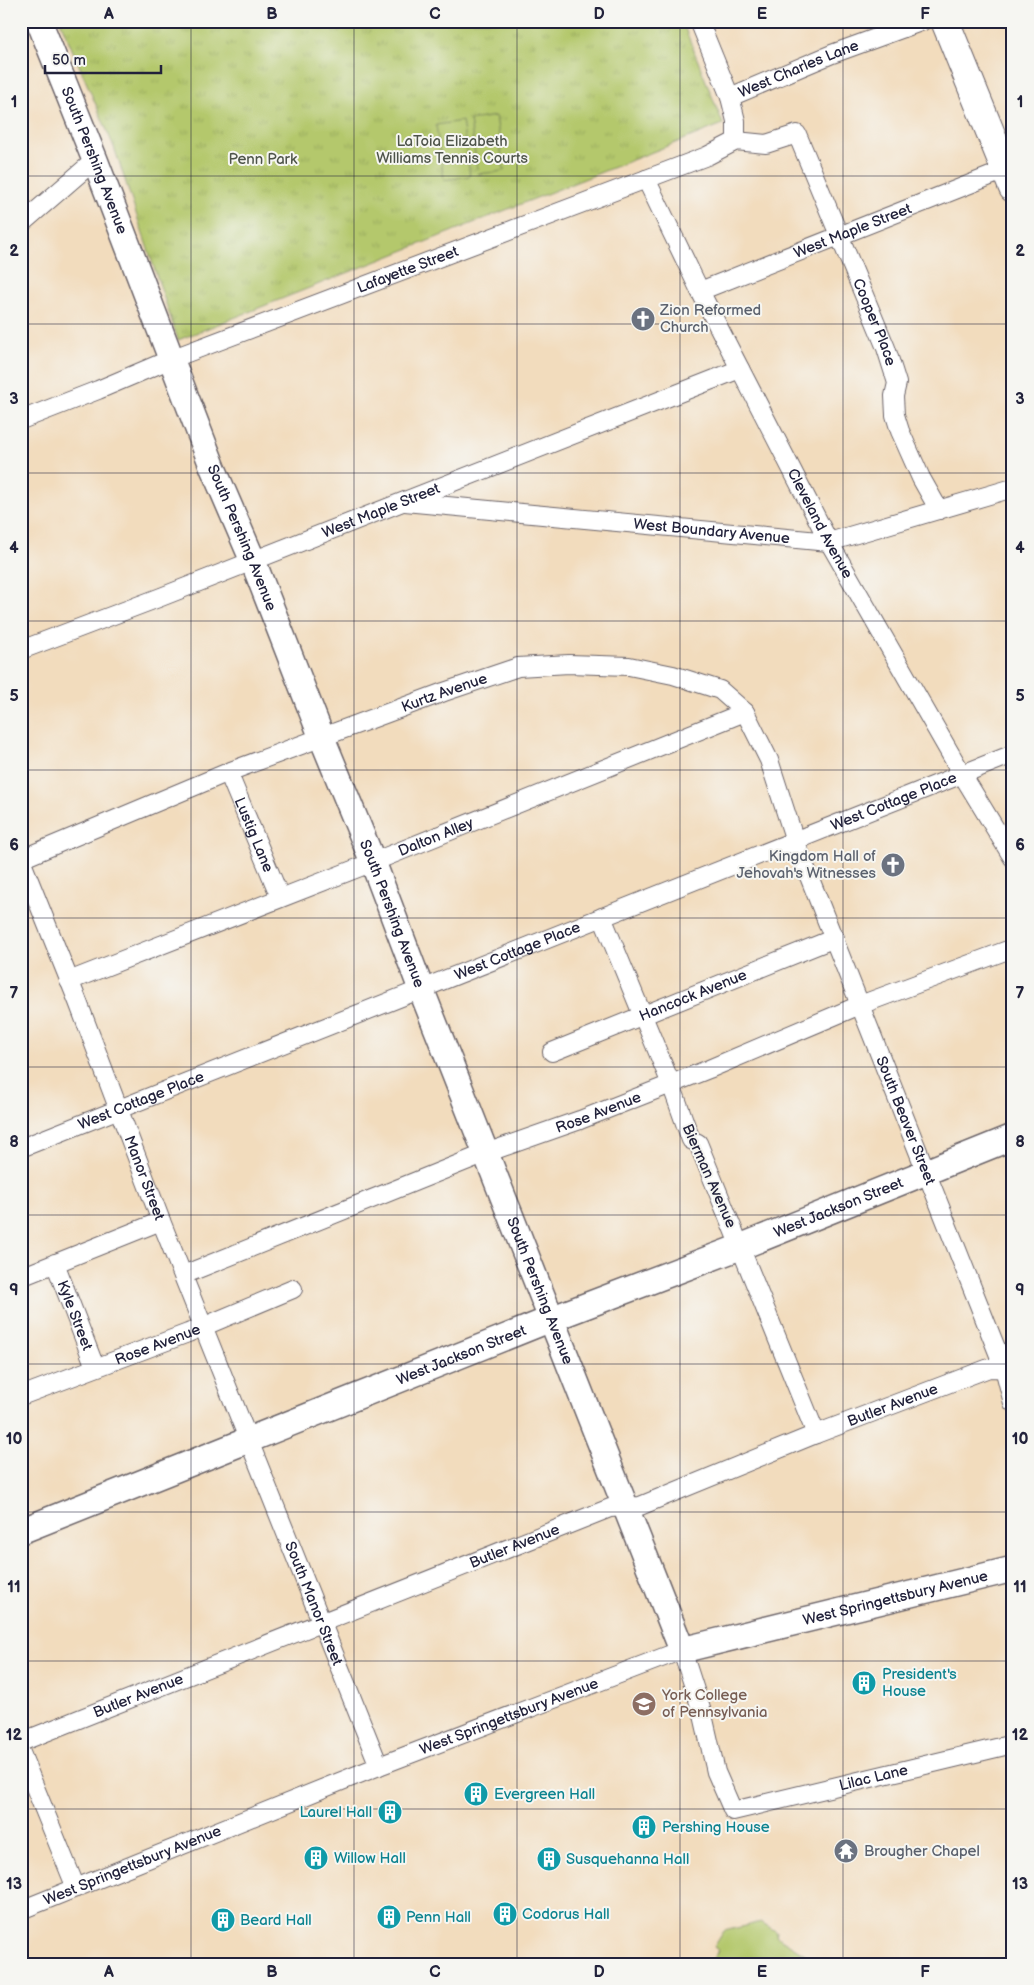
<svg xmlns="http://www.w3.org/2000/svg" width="1034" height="1985" viewBox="0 0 1034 1985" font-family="'Balsamiq Sans',sans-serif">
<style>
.grass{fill:url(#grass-tufts);stroke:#6b7554}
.pitch{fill:#b4c86c;stroke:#6b7554}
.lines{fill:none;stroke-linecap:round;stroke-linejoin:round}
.street-casing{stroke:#6b6368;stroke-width:20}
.secondary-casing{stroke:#6b6368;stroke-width:28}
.primary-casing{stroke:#6b6368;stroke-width:30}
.street{stroke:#fff;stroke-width:18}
.secondary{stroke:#fff;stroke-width:25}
.primary{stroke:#fff;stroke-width:28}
.grid{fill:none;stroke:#22223b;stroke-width:1;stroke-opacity:0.55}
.labels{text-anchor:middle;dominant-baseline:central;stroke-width:4;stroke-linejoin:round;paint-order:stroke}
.street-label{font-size:15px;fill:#22223b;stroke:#f6f6f2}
.park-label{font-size:15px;fill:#4e544a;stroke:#f6f6f2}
.worship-label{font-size:15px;fill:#5b616d;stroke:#f6f6f2;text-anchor:start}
.culture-label{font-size:15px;fill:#0d838f;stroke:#f6f6f2;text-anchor:start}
.education-label{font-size:15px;fill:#785e54;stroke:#f6f6f2;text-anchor:start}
.neatline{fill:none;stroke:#22223b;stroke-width:2}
.grid-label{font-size:16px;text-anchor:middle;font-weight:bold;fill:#22223b}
</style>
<defs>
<pattern id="grass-tufts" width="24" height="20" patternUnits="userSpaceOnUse" patternTransform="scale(1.25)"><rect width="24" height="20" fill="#b4c86c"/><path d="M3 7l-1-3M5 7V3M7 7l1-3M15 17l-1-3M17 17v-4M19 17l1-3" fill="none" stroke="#9aac5e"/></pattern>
</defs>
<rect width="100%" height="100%" fill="#f6f6f2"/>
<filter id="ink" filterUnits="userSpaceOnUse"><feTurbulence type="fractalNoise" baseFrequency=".02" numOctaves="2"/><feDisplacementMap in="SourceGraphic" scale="10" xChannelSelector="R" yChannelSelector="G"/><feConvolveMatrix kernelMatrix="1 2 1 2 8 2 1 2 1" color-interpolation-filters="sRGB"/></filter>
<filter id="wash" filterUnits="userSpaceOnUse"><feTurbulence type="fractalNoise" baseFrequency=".0096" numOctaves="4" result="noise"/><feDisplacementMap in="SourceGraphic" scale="20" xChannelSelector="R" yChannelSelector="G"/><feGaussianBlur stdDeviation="1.12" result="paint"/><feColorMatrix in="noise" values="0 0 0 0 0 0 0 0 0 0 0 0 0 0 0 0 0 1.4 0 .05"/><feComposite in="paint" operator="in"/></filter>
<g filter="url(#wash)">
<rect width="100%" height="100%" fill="#f2dcbd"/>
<path class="grass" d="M60,21H682L723,124L178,340L114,147Z"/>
<path class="pitch" d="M496,116L504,171L478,174L470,120Z
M462,121L470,176L444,180L436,125Z
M761,1922L777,1932L776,1936L821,1964H710L718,1950L714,1947L724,1931Z"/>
</g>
<g filter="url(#ink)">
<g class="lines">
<defs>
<g id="street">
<path d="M699,21L730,97L736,121V141"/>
<path id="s1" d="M730,97L832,54L923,21"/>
<path id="s2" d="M646,179L700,291L829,542L962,774L1013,858"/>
<path d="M21,224L95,160"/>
<path id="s3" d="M700,291L1013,167"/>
<path id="s4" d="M21,420L98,390L171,359L707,156L736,141L766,144L797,134L886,348L897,383L894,396L895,415L900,431L921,478L939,510"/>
<path id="s5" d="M405,502L829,542L1013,488"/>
<path id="s6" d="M21,650L161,597L740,369"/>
<path id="s7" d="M228,772L280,897"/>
<path id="s8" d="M21,859L231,771L444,692L518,667L569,664L629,666L673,675L720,690L745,712L769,760L795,841L1004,1368L1013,1403"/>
<path id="s9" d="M21,860L78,1002L161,1221L379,1766"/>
<path d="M602,917L671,1084L691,1140L698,1143L816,1434"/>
<path id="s10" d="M69,981L373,862L745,712"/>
<path id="s11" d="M552,1052L835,938"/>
<path id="s12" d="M21,1148L1013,754"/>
<path id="s13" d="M55,1263L95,1367"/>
<path id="s14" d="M183,1275L486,1153L580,1120L709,1069L860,1005L1013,948"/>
<path d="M21,1277L161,1221"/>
<path id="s15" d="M21,1396L188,1333L293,1289"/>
<path id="s16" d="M21,1742L610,1508L640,1506L816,1434L989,1368L1013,1369"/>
<path d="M21,1753L76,1888"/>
<path id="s17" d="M21,1910L379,1766L682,1650L703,1715L716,1772L733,1811L1013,1744"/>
</g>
<g id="secondary">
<path id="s18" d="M39,21L95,160L213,468L253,561L322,738L373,862L421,989L682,1650L1013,1569"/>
<path id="s19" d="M21,1531L551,1319L740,1247L1013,1137"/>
</g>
<path id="primary" d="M945,21L1013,188"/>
</defs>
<use href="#street" class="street-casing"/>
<use href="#secondary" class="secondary-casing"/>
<use href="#primary" class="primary-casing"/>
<use href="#street" class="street"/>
<use href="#secondary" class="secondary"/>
<use href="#primary" class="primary"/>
</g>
</g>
<path class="grid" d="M191,21V1964M354,21V1964M517,21V1964M680,21V1964M843,21V1964M21,176H1013M21,324H1013M21,473H1013M21,621H1013M21,770H1013M21,918H1013M21,1067H1013M21,1215H1013M21,1364H1013M21,1512H1013M21,1661H1013M21,1809H1013"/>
<defs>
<symbol id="church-disc" viewBox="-11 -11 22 22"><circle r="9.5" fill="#6b7280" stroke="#f6f6f2"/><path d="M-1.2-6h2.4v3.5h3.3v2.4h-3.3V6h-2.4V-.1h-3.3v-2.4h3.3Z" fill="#fff"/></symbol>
<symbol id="building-disc" viewBox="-11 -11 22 22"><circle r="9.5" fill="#0f9aa8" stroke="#f6f6f2"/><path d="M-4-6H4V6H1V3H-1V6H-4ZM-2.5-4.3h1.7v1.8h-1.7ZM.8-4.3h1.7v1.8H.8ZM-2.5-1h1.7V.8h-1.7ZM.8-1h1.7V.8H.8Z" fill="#fff"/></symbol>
<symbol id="university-disc" viewBox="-11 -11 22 22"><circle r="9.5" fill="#8d6e63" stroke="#f6f6f2"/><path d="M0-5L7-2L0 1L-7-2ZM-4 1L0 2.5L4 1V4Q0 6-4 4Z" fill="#fff"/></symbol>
<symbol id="temple-disc" viewBox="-11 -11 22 22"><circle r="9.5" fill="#6b7280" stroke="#f6f6f2"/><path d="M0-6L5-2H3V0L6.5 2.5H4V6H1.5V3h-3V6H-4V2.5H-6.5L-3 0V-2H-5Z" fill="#fff"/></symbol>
</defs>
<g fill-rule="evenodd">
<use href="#church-disc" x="629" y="305" width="28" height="28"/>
<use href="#church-disc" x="879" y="851" width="28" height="28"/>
<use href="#building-disc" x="850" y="1669" width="28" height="28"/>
<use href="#university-disc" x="630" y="1690" width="28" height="28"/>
<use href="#building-disc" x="462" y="1780" width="28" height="28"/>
<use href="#building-disc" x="376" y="1798" width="28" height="28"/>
<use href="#building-disc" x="630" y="1813" width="28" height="28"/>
<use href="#temple-disc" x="832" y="1837" width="28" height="28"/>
<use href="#building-disc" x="302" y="1844" width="28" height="28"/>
<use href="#building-disc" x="535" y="1845" width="28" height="28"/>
<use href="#building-disc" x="491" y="1900" width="28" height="28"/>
<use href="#building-disc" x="375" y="1903" width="28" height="28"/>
<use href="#building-disc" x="209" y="1906" width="28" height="28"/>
</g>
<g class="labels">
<g class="street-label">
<text stroke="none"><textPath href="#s1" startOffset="74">West Charles Lane</textPath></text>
<text stroke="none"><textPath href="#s18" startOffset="150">South Pershing Avenue</textPath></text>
<text stroke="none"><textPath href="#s3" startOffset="164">West Maple Street</textPath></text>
<text stroke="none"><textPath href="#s4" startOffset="415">Lafayette Street</textPath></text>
<text stroke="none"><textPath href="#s4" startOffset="1034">Cooper Place</textPath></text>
<text stroke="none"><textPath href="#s6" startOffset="386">West Maple Street</textPath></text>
<text stroke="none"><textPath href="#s2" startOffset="386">Cleveland Avenue</textPath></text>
<text stroke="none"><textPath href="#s5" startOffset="308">West Boundary Avenue</textPath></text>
<text stroke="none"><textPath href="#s18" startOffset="555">South Pershing Avenue</textPath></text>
<text stroke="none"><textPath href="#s8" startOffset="455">Kurtz Avenue</textPath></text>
<text stroke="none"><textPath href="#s12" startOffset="939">West Cottage Place</textPath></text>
<text stroke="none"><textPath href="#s7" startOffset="68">Lustig Lane</textPath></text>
<text stroke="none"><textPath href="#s10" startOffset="394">Dalton Alley</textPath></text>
<text stroke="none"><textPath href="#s18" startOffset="960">South Pershing Avenue</textPath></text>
<text stroke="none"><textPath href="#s12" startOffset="534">West Cottage Place</textPath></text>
<text stroke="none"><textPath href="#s11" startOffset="152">Hancock Avenue</textPath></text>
<text stroke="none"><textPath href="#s12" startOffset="129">West Cottage Place</textPath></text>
<text stroke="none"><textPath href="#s14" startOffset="446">Rose Avenue</textPath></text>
<text stroke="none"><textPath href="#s8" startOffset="1211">South Beaver Street</textPath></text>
<text transform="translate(709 1176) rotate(66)">Bierman Avenue</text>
<text stroke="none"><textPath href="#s9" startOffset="341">Manor Street</textPath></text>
<text stroke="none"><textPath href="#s19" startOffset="879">West Jackson Street</textPath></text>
<text stroke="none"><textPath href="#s18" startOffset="1365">South Pershing Avenue</textPath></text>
<text stroke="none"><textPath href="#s13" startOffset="56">Kyle Street</textPath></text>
<text stroke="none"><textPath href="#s15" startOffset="146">Rose Avenue</textPath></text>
<text stroke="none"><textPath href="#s19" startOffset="474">West Jackson Street</textPath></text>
<text stroke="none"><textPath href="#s16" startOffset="936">Butler Avenue</textPath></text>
<text stroke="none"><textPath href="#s16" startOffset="531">Butler Avenue</textPath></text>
<text stroke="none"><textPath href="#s18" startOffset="1971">West Springettsbury Avenue</textPath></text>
<text stroke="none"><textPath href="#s9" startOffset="799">South Manor Street</textPath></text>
<text stroke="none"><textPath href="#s16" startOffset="126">Butler Avenue</textPath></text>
<text stroke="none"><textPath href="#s17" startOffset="525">West Springettsbury Avenue</textPath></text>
<text stroke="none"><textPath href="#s17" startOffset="1024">Lilac Lane</textPath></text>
<text stroke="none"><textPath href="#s17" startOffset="120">West Springettsbury Avenue</textPath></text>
</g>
<g class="park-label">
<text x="452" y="141">LaToia Elizabeth<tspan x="452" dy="17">Williams Tennis Courts</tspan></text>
<text x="263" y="159">Penn Park</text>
</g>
<g class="worship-label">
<text x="660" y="310">Zion Reformed<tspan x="660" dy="17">Church</tspan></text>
<text x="876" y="856" text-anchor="end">Kingdom Hall of<tspan x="876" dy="17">Jehovah's Witnesses</tspan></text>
<text x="864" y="1851">Brougher Chapel</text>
</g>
<g class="culture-label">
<text x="882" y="1674">President's<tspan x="882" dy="17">House</tspan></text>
<text x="494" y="1794">Evergreen Hall</text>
<text x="372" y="1812" text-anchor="end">Laurel Hall</text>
<text x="662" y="1827">Pershing House</text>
<text x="334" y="1858">Willow Hall</text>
<text x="566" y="1859">Susquehanna Hall</text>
<text x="522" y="1914">Codorus Hall</text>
<text x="406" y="1917">Penn Hall</text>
<text x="240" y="1920">Beard Hall</text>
</g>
<g class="education-label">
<text x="662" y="1695">York College<tspan x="662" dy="17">of Pennsylvania</tspan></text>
</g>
</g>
<rect width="1034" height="1985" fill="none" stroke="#f6f6f2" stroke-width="55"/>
<path d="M45 65v8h116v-8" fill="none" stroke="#22223b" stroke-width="2.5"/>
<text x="52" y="65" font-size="15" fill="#22223b" stroke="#f6f6f2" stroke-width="4" paint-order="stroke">50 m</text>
<rect x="28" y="28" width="978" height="1930" class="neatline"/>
<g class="grid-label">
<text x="109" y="19">A</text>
<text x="272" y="19">B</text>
<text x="435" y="19">C</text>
<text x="599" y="19">D</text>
<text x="762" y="19">E</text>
<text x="925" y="19">F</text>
<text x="14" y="107">1</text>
<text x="1020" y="107">1</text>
<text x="14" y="256">2</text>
<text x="1020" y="256">2</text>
<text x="14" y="404">3</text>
<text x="1020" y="404">3</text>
<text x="14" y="553">4</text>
<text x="1020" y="553">4</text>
<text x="14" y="701">5</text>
<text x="1020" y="701">5</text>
<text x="14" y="850">6</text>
<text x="1020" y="850">6</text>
<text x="14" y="998">7</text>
<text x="1020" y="998">7</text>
<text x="14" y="1147">8</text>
<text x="1020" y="1147">8</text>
<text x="14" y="1295">9</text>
<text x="1020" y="1295">9</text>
<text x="14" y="1444">10</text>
<text x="1020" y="1444">10</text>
<text x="14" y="1592">11</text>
<text x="1020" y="1592">11</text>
<text x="14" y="1740">12</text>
<text x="1020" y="1740">12</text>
<text x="14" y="1889">13</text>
<text x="1020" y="1889">13</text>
<text x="109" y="1977">A</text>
<text x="272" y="1977">B</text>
<text x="435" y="1977">C</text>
<text x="599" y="1977">D</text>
<text x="762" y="1977">E</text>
<text x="925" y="1977">F</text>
</g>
</svg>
